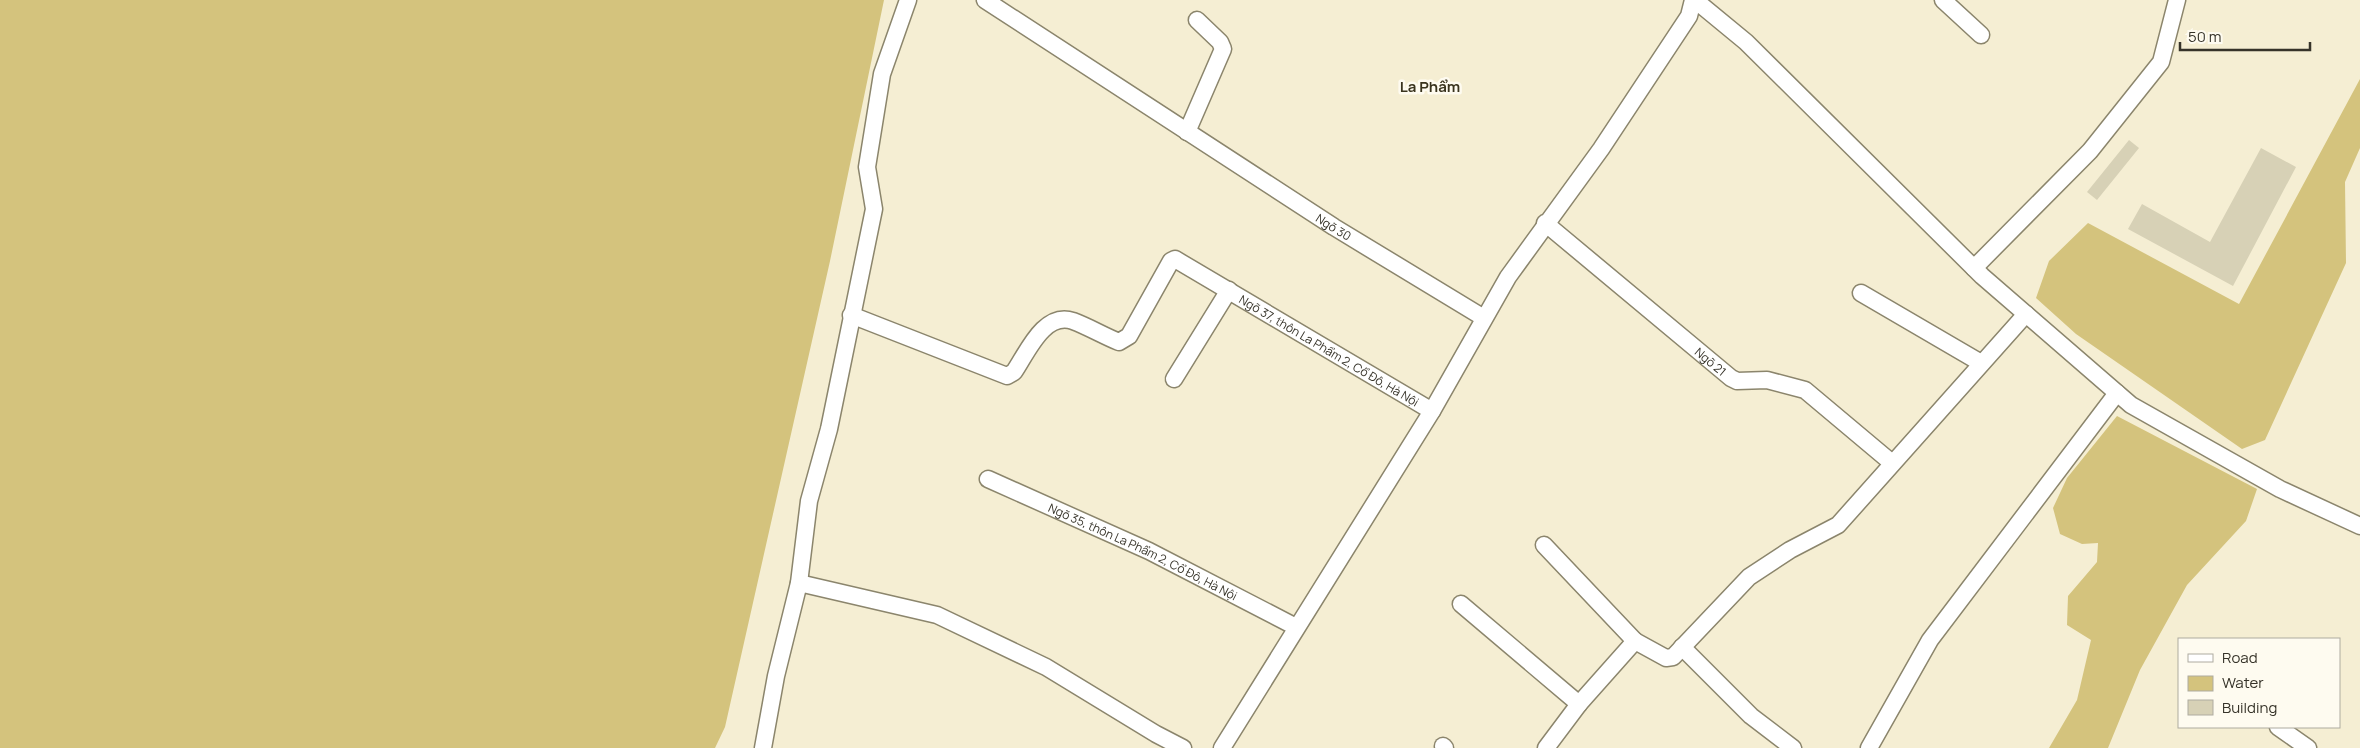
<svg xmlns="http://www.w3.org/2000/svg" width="2360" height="748" viewBox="0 0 2360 748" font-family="Manrope,sans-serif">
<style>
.water{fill:#d4c37d}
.building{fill:#d7d1b6}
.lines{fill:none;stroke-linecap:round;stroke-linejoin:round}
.minor-casing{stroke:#8b856c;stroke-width:19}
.minor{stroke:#fff;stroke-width:16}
.labels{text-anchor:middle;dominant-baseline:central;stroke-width:5;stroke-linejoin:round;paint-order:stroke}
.street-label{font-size:12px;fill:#363329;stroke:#fefbf0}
.quarter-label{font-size:15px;font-weight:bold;fill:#3a341e;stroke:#fefbf0}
</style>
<rect width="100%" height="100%" fill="#f5eed3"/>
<path class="water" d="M0,0H884L830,261L725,727L715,748H0Z
M2360,79V148L2345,182L2346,263L2265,440L2242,449L2076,334L2036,298L2049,261L2088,223L2239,304Z
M2117,416L2257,489L2246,521L2187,585L2140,670L2108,748H2049L2077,700L2091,640L2067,625L2068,596L2097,562L2098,543L2082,544L2060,534L2053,508L2067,478Z"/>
<path class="building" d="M2129,140L2139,148L2097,200L2087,192Z
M2261,148L2296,167L2233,286L2128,229L2142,204L2210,242Z"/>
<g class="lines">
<defs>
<g id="minor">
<path id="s1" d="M985,0L1334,227L1484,318"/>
<path d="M1695,0L1746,42L1982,276L2131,405L2280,489L2360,526"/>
<path d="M1943,0L1981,35"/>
<path d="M1187,132L1223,49L1220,42L1197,20"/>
<path id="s2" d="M1545,223L1731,378L1737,381L1767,380L1805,390L1892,463"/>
<path d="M1974,268L2090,151L2161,62L2177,0"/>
<path d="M1861,293L1981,363"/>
<path id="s3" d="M851,315L1007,376L1014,372C1027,353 1044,311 1073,321C1089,327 1104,336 1119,342L1129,336L1171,261L1175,259L1432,411"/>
<path d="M1174,379L1229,290"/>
<path id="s4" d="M988,479L1149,551L1296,627"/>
<path d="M1544,545L1635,641"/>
<path d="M799,583L937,615L1046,667L1156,734L1183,748"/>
<path d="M1461,604L1579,704"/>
<path d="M1682,647L1751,716L1793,748"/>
<path d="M2278,727L2308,748"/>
<path d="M1443,746L1445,748"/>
<path d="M763,748L776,676L799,583L809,501L829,429L874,209L867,167L882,74L908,0"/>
<path d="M1222,748L1432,411L1508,277L1601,149L1689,16L1693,0"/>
<path d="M1546,748L1579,704L1635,641L1666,658L1673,657L1749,577L1790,550L1838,525L2026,314"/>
<path d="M1869,748L1930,640L2117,393"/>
</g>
</defs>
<use href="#minor" class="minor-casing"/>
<use href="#minor" class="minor"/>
</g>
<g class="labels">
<g class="street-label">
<text stroke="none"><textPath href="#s1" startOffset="416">Ngõ 30</textPath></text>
<text stroke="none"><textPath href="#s3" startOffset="592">Ngõ 37, thôn La Phẩm 2, Cổ Đô, Hà Nội</textPath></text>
<text stroke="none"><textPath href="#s2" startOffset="216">Ngõ 21</textPath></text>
<text stroke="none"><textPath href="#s4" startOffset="171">Ngõ 35, thôn La Phẩm 2, Cổ Đô, Hà Nội</textPath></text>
</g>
<g class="quarter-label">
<text x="1430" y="86">La Phẩm</text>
</g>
</g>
<rect x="2178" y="638" width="162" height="90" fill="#fefbf0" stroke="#aeaba0"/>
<rect x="2188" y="654" width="25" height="8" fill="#ffffff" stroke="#aeaba0"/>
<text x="2222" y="663" font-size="15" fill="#363329">Road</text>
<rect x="2188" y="676" width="25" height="15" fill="#d4c37d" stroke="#aeaba0"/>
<text x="2222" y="688" font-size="15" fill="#363329">Water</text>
<rect x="2188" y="700" width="25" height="15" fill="#d7d1b6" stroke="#aeaba0"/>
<text x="2222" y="713" font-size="15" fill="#363329">Building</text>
<path d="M2180 42v8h130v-8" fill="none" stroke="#363329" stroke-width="2.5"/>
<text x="2188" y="42" font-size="15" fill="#363329" stroke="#fefbf0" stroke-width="4" paint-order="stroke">50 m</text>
</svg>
